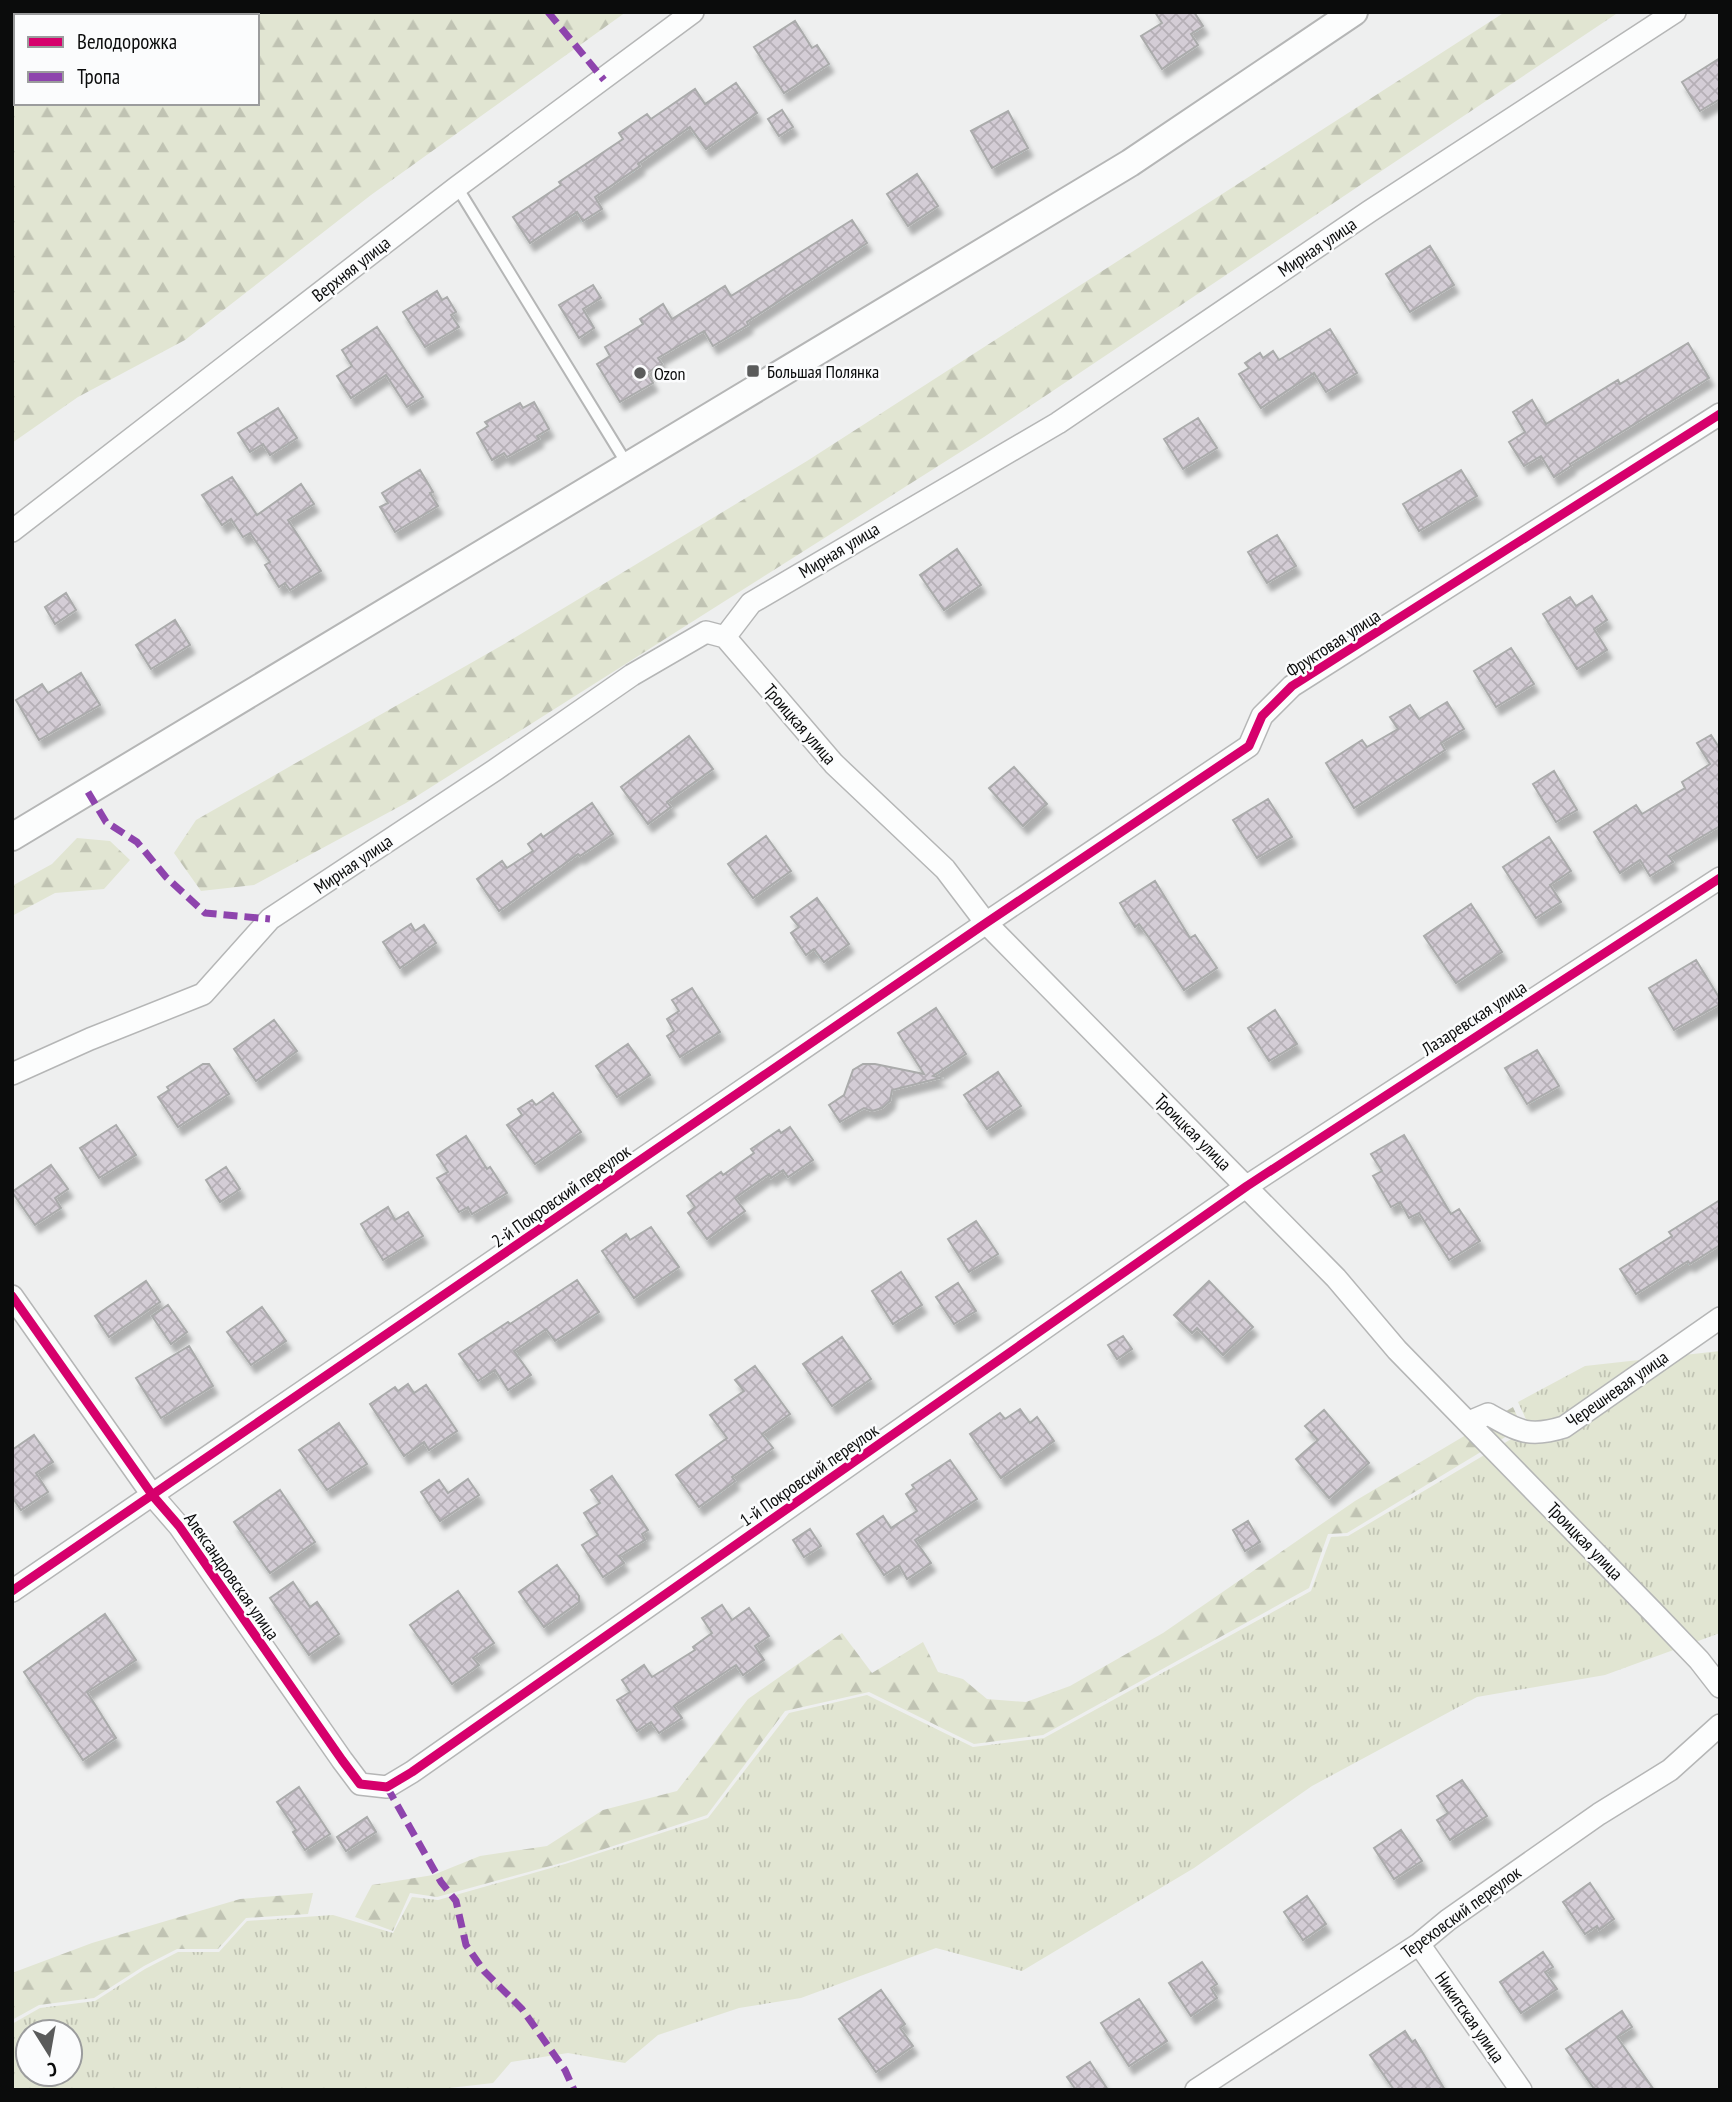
<svg xmlns="http://www.w3.org/2000/svg" width="1732" height="2102" viewBox="0 0 1732 2102" font-family="'PT Sans Narrow',sans-serif">
<style>
.grass{fill:url(#grass-tufts);fill-rule:evenodd}
.forest{fill:url(#forest-firs);fill-rule:evenodd}
.building{fill:url(#building-cross-hatch);stroke:#aaabab;stroke-width:2;filter:url(#shadow)}
.lines{fill:none;stroke-linecap:round;stroke-linejoin:round}
.service-casing{stroke:#b5b6b6;stroke-width:14}
.minor-casing{stroke:#b5b6b6;stroke-width:24}
.tertiary-casing{stroke:#b5b6b6;stroke-width:30}
.service{stroke:#fcfdfd;stroke-width:10}
.minor{stroke:#fcfdfd;stroke-width:21}
.tertiary{stroke:#fcfdfd;stroke-width:26}
.quiet{stroke:#8e44ad;stroke-width:7;stroke-dasharray:14 7;stroke-linecap:butt}
.cycleway-casing{stroke:#fbfcfd;stroke-width:13}
.cycleway{stroke:#d6006c;stroke-width:9}
.poi-dot{fill:#5a5b5b;stroke:#fbfcfd;stroke-width:2.5}
.labels{text-anchor:middle;dominant-baseline:central;stroke-width:5;stroke-linejoin:round;paint-order:stroke}
.street-label{font-size:18px;fill:#0b0c0c;stroke:#fbfcfd}
.poi-label{font-size:18px;fill:#0b0c0c;stroke:#fbfcfd;text-anchor:start}
</style>
<defs>
<pattern id="grass-tufts" width="24" height="20" patternUnits="userSpaceOnUse" patternTransform="scale(1.75)"><rect width="24" height="20" fill="#e1e5d2"/><path d="M3 7l-1-3M5 7V3M7 7l1-3M15 17l-1-3M17 17v-4M19 17l1-3" fill="none" stroke="#c0c3b3"/></pattern>
<pattern id="forest-firs" width="22" height="20" patternUnits="userSpaceOnUse" patternTransform="scale(1.75)"><rect width="22" height="20" fill="#e1e5d2"/><path d="M5 1l3.5 6h-7zM16 11l3.5 6h-7z" fill="#c0c3b3"/></pattern>
<pattern id="building-cross-hatch" width="8" height="8" patternUnits="userSpaceOnUse" patternTransform="scale(1.75)"><rect width="8" height="8" fill="#d4cdd6"/><path d="M0 0l8 8M0 8l8-8" fill="none" stroke="#b5afb6"/></pattern>
<filter id="shadow"><feDropShadow dx="4.5" dy="8" stdDeviation="2" flood-color="#0004"/></filter>
</defs>
<rect width="100%" height="100%" fill="#eeefef"/>
<path class="grass" d="M1720,1351V1633L1605,1675L1477,1697L1312,1786L1194,1868L1022,1971L936,1948L801,1998L739,2008L658,2035L625,2063L568,2053L511,2062L493,2083L432,2090H12V2024L40,2008L95,2001L145,1969L178,1952H219L247,1921L333,1915L393,1933L412,1897L438,1900L565,1864L708,1818L789,1713L867,1695L973,1747L1044,1738L1311,1591L1331,1537L1348,1536L1530,1428L1518,1402L1585,1366ZM28,2032H70V2074H28Z"/>
<path class="forest" d="M12,12H626L371,195L185,340L78,397L12,443ZM16,16H257V103H16Z
M1505,12H1619L984,437L406,803L254,885L201,891L174,853L196,820L506,643L807,461Z
M77,838L110,841L130,860L104,889L55,893L12,916V886L52,864Z
M1513,1407L1522,1427L1347,1533L1328,1534L1309,1588L1043,1735L974,1744L869,1692L785,1711L707,1815L565,1862L437,1897L410,1893L393,1931L355,1917L372,1885L433,1875L480,1856L547,1846L603,1810L677,1791L748,1699L842,1633L872,1673L923,1642L938,1672L963,1679L987,1699L1026,1702L1070,1686L1163,1633L1355,1501Z
M313,1893L308,1914L246,1918L218,1949H177L144,1966L94,1998L39,2005L12,2020V1973L92,1943L240,1899Z"/>
<path class="building" d="M1155,12H1194L1203,26L1191,34L1198,45L1162,69L1141,36L1162,23Z
M795,21L812,48L817,45L829,64L784,93L754,47Z
M1720,58V99L1700,111L1682,82Z
M736,83L757,113L706,149L690,127L638,164L640,166L595,197L602,209L583,221L577,212L530,243L513,217L561,185L559,182L623,139L619,133L647,114L651,119L695,89L705,104Z
M782,110L793,127L779,136L768,119Z
M1008,111L1028,148L992,168L971,131Z
M917,174L938,206L908,226L887,194Z
M852,220L867,243L747,322L748,325L713,346L704,331L658,358L662,364L647,373L653,383L620,402L597,364L610,356L605,347L643,324L640,319L663,304L672,319L725,286L731,296Z
M1430,246L1454,285L1410,312L1386,274Z
M593,285L601,298L583,309L594,328L579,338L559,305Z
M437,291L442,300L447,297L456,312L451,315L459,327L425,347L403,312Z
M377,327L423,397L407,407L386,375L351,398L337,376L352,366L342,350Z
M1330,329L1357,373L1326,392L1314,373L1261,408L1239,374L1249,368L1245,363L1260,353L1263,358L1273,351L1279,360Z
M1688,343L1709,378L1570,464L1571,466L1554,477L1541,456L1524,466L1509,442L1525,432L1513,412L1532,400L1546,424L1618,380L1620,384Z
M534,402L549,429L537,436L539,439L507,457L504,453L492,460L477,433L488,426L485,422L520,403L523,408Z
M278,408L297,438L270,455L263,444L250,452L238,433Z
M1198,418L1217,448L1183,469L1164,439Z
M420,470L433,492L430,493L438,506L395,532L380,507L388,503L382,493Z
M1461,470L1477,496L1419,531L1403,504Z
M232,477L257,515L301,484L314,504L288,520L321,571L290,590L285,583L279,587L265,565L270,562L250,533L243,537L231,519L222,525L202,495Z
M1277,535L1296,566L1267,583L1248,552Z
M957,549L981,585L944,610L920,575Z
M66,593L76,610L55,624L45,607Z
M1592,596L1607,620L1594,629L1607,650L1577,669L1543,614L1570,597L1576,606Z
M175,620L190,645L151,669L136,645Z
M1511,648L1534,684L1496,707L1474,671Z
M81,673L100,705L39,740L16,700L42,684L48,693Z
M1447,702L1464,729L1441,743L1445,750L1354,808L1326,763L1362,740L1367,747L1398,729L1390,717L1410,705L1419,719Z
M1711,735L1720,749V826L1669,856L1673,862L1650,876L1640,860L1620,873L1594,832L1636,805L1642,814L1685,788L1682,782L1710,764L1697,743Z
M689,736L713,769L667,802L671,807L648,824L621,787Z
M1014,767L1047,804L1023,826L989,788Z
M1554,771L1577,810L1556,822L1533,784Z
M1268,799L1292,837L1257,858L1233,820Z
M592,803L613,834L580,856L578,854L499,911L477,879L502,861L507,868L533,851L528,844L541,834L543,837Z
M766,836L791,871L753,898L728,864Z
M1549,837L1571,871L1550,885L1561,902L1536,918L1503,867Z
M1155,881L1190,938L1195,935L1217,968L1184,990L1150,939L1139,924L1135,927L1120,903Z
M817,898L849,944L824,962L814,949L806,955L791,933L799,927L791,917Z
M1471,904L1502,952L1456,983L1424,936Z
M411,924L415,931L424,925L436,943L400,968L383,942Z
M1696,960L1720,999V1004L1674,1030L1649,988Z
M692,988L720,1032L680,1057L667,1036L674,1031L667,1019L679,1011L672,1000Z
M936,1008L966,1054L933,1076L940,1078L892,1090L890,1101L882,1108L872,1111L864,1108L840,1122L829,1105L844,1095L853,1070L863,1064H875L924,1074L898,1033Z
M1275,1010L1297,1044L1269,1061L1248,1028Z
M274,1020L297,1051L256,1081L234,1049Z
M628,1044L650,1075L617,1097L596,1066Z
M1537,1050L1559,1086L1527,1104L1505,1068Z
M203,1064H209L229,1094L178,1127L158,1097L169,1090L167,1087Z
M998,1072L1021,1106L987,1129L964,1095Z
M553,1093L581,1132L535,1164L507,1125L522,1115L518,1109L532,1100L536,1105Z
M116,1125L136,1155L99,1178L80,1148Z
M790,1127L813,1160L788,1177L783,1170L771,1178L769,1174L735,1198L745,1211L707,1239L688,1213L695,1207L687,1196L721,1172L723,1175L754,1153L751,1149L779,1130L781,1133Z
M1404,1135L1451,1214L1459,1209L1480,1241L1449,1260L1419,1213L1409,1218L1400,1202L1391,1207L1373,1176L1382,1171L1371,1154Z
M466,1136L487,1169L490,1167L507,1193L472,1214L468,1207L459,1212L437,1178L448,1172L437,1155Z
M51,1165L68,1189L55,1198L61,1208L35,1225L12,1192Z
M226,1167L240,1189L220,1202L206,1180Z
M1720,1200V1245L1690,1264L1688,1261L1636,1294L1620,1269L1672,1236L1669,1232Z
M388,1207L395,1220L408,1212L423,1236L383,1260L361,1224Z
M976,1221L998,1254L969,1272L948,1239Z
M651,1227L679,1267L634,1298L602,1251L626,1234L630,1240Z
M901,1272L922,1305L893,1324L872,1291Z
M577,1280L599,1312L555,1341L546,1329L514,1351L531,1375L508,1390L495,1370L478,1381L459,1354L508,1322L510,1324Z
M146,1281L160,1302L109,1337L95,1316Z
M1209,1281L1253,1327L1223,1355L1197,1328L1192,1333L1174,1315Z
M958,1283L976,1311L954,1324L936,1297Z
M168,1305L187,1332L171,1344L152,1316Z
M262,1307L286,1341L251,1365L227,1332Z
M1123,1336L1132,1349L1117,1359L1108,1345Z
M842,1337L871,1379L832,1406L803,1364Z
M189,1346L213,1386L161,1418L136,1378Z
M755,1366L790,1414L762,1434L773,1448L732,1477L735,1481L699,1507L676,1475L727,1438L710,1415L744,1391L735,1380Z
M408,1384L414,1393L426,1385L457,1431L429,1450L424,1442L404,1456L370,1404L395,1387L398,1391Z
M1020,1409L1030,1423L1037,1417L1054,1441L1001,1478L970,1434L1000,1413L1005,1419Z
M1324,1410L1369,1463L1329,1498L1296,1459L1318,1440L1305,1426Z
M339,1423L367,1464L327,1490L299,1450Z
M34,1435L53,1462L36,1473L48,1492L21,1510L12,1497V1450Z
M950,1460L977,1499L915,1540L931,1563L907,1579L899,1565L884,1575L857,1534L883,1516L891,1528L917,1511L906,1494L914,1488L912,1485Z
M612,1476L648,1530L642,1534L645,1540L619,1556L624,1563L603,1577L582,1545L598,1535L584,1513L600,1503L591,1490Z
M468,1479L479,1495L440,1521L421,1492L439,1480L448,1493Z
M280,1490L315,1542L270,1573L234,1522Z
M1248,1521L1260,1542L1245,1551L1233,1530Z
M810,1529L821,1546L804,1557L793,1540Z
M557,1565L579,1596V1602L544,1627L519,1592Z
M293,1582L310,1607L317,1602L339,1634L309,1655L270,1598Z
M458,1591L494,1643L473,1658L479,1665L452,1684L410,1625Z
M722,1605L732,1620L749,1608L769,1636L755,1646L764,1660L743,1675L736,1665L674,1706L682,1718L659,1733L651,1722L637,1731L617,1700L630,1692L622,1680L644,1665L652,1677L695,1650L693,1647L712,1633L702,1618Z
M105,1614L136,1660L87,1692L116,1738L83,1760L24,1672Z
M1462,1780L1487,1816L1450,1840L1437,1820L1448,1813L1437,1796Z
M299,1787L330,1834L305,1850L293,1832L296,1830L277,1802Z
M367,1817L376,1832L346,1851L337,1837Z
M1401,1830L1422,1861L1394,1879L1374,1848Z
M1590,1883L1614,1919L1599,1930L1597,1926L1585,1934L1563,1902Z
M1307,1896L1326,1924L1303,1940L1284,1912Z
M1543,1952L1553,1967L1545,1972L1557,1989L1521,2013L1500,1982Z
M1202,1962L1217,1984L1211,1988L1217,1998L1191,2016L1169,1983Z
M881,1990L905,2024L900,2028L913,2046L876,2072L839,2019Z
M1139,1999L1167,2041L1129,2066L1101,2023Z
M1622,2011L1632,2027L1617,2037L1654,2090H1595L1566,2049Z
M1405,2031L1412,2042L1415,2040L1445,2090H1394L1370,2055Z
M1090,2062L1108,2090H1076L1067,2077Z"/>
<g class="lines">
<defs>
<path id="service" d="M457,187L627,464"/>
<path id="minor" d="M12,531L457,187L693,12
M725,637L834,764L945,869L986,923L1336,1278L1397,1350L1652,1611L1699,1660L1720,1687
M12,1074L90,1039L203,994L270,919L495,770L632,675L706,632L725,637L751,603L1058,423L1370,211L1675,12
M12,1296L153,1496L179,1526L342,1760L360,1784L387,1787L412,1772L1247,1186L1720,878
M1469,1422L1488,1414C1518,1431 1529,1438 1564,1427L1720,1318
M12,1591L986,923L1249,746L1262,716L1292,686L1720,414
M1419,1944L1521,2090
M1196,2090L1419,1944L1448,1920L1599,1814L1670,1770L1720,1725"/>
<path id="tertiary" d="M12,837L1130,163L1354,12"/>
</defs>
<use href="#service" class="service-casing"/>
<use href="#minor" class="minor-casing"/>
<use href="#tertiary" class="tertiary-casing"/>
<use href="#service" class="service"/>
<use href="#minor" class="minor"/>
<use href="#tertiary" class="tertiary"/>
<path class="quiet" d="M548,12L604,80
M88,792L106,822L137,842L166,877L205,913L270,919
M387,1787L441,1882L456,1901L466,1945L484,1971L522,2009L565,2070L574,2090"/>
<defs>
<path id="cycleway" d="M12,1296L153,1496L179,1526L342,1760L360,1784L387,1787L412,1772L1247,1186L1720,878
M12,1591L986,923L1249,746L1262,716L1292,686L1720,414"/>
</defs>
<use href="#cycleway" class="cycleway-casing"/>
<use href="#cycleway" class="cycleway"/>
</g>
<g class="poi-dot">
<rect x="746" y="364" width="14" height="14" rx="3.5"/>
<circle cx="640" cy="373" r="7"/>
</g>
<g class="labels">
<g class="street-label">
<text transform="translate(1317 247) rotate(-34)">Мирная улица</text>
<text transform="translate(351 269) rotate(-38)">Верхняя улица</text>
<text transform="translate(839 550) rotate(-31)">Мирная улица</text>
<text transform="translate(1333 643) rotate(-33)">Фруктовая улица</text>
<text transform="translate(800 724) rotate(49)">Троицкая улица</text>
<text transform="translate(353 864) rotate(-34)">Мирная улица</text>
<text transform="translate(1474 1018) rotate(-33)">Лазаревская улица</text>
<text transform="translate(1193 1132) rotate(45)">Троицкая улица</text>
<text transform="translate(561 1196) rotate(-35)">2-й Покровский переулок</text>
<text transform="translate(1617 1389) rotate(-35)">Черешневая улица</text>
<text transform="translate(809 1475) rotate(-35)">1-й Покровский переулок</text>
<text transform="translate(1585 1541) rotate(46)">Троицкая улица</text>
<text transform="translate(232 1576) rotate(55)">Александровская улица</text>
<text transform="translate(1461 1912) rotate(-36)">Тереховский переулок</text>
<text transform="translate(1470 2017) rotate(55)">Никитская улица</text>
</g>
<g class="poi-label">
<text x="767" y="371">Большая Полянка</text>
<text x="654" y="373">Ozon</text>
</g>
</g>
<rect width="1732" height="2102" fill="none" stroke="#0b0c0c" stroke-width="28"/>
<rect x="14" y="14" width="245" height="91" fill="#fbfcfd" stroke="#9b9c9d" stroke-width="2"/>
<rect x="28" y="37" width="35" height="10" fill="#d6006c" stroke="#9b9c9d" stroke-width="2"/>
<text x="77" y="49" font-size="21" fill="#0b0c0c">Велодорожка</text>
<rect x="28" y="72" width="35" height="10" fill="#8e44ad" stroke="#9b9c9d" stroke-width="2"/>
<text x="77" y="84" font-size="21" fill="#0b0c0c">Тропа</text>
<g transform="translate(49 2053) rotate(169)"><circle r="33" fill="#fbfcfd" stroke="#9b9c9d" stroke-width="2"/>
<path d="M0-5L12 26L0 18L-12 26Z" fill="#5a5b5b"/>
<text y="-10" font-size="19" font-weight="bold" text-anchor="middle" fill="#0b0c0c">С</text>
</g>
</svg>
